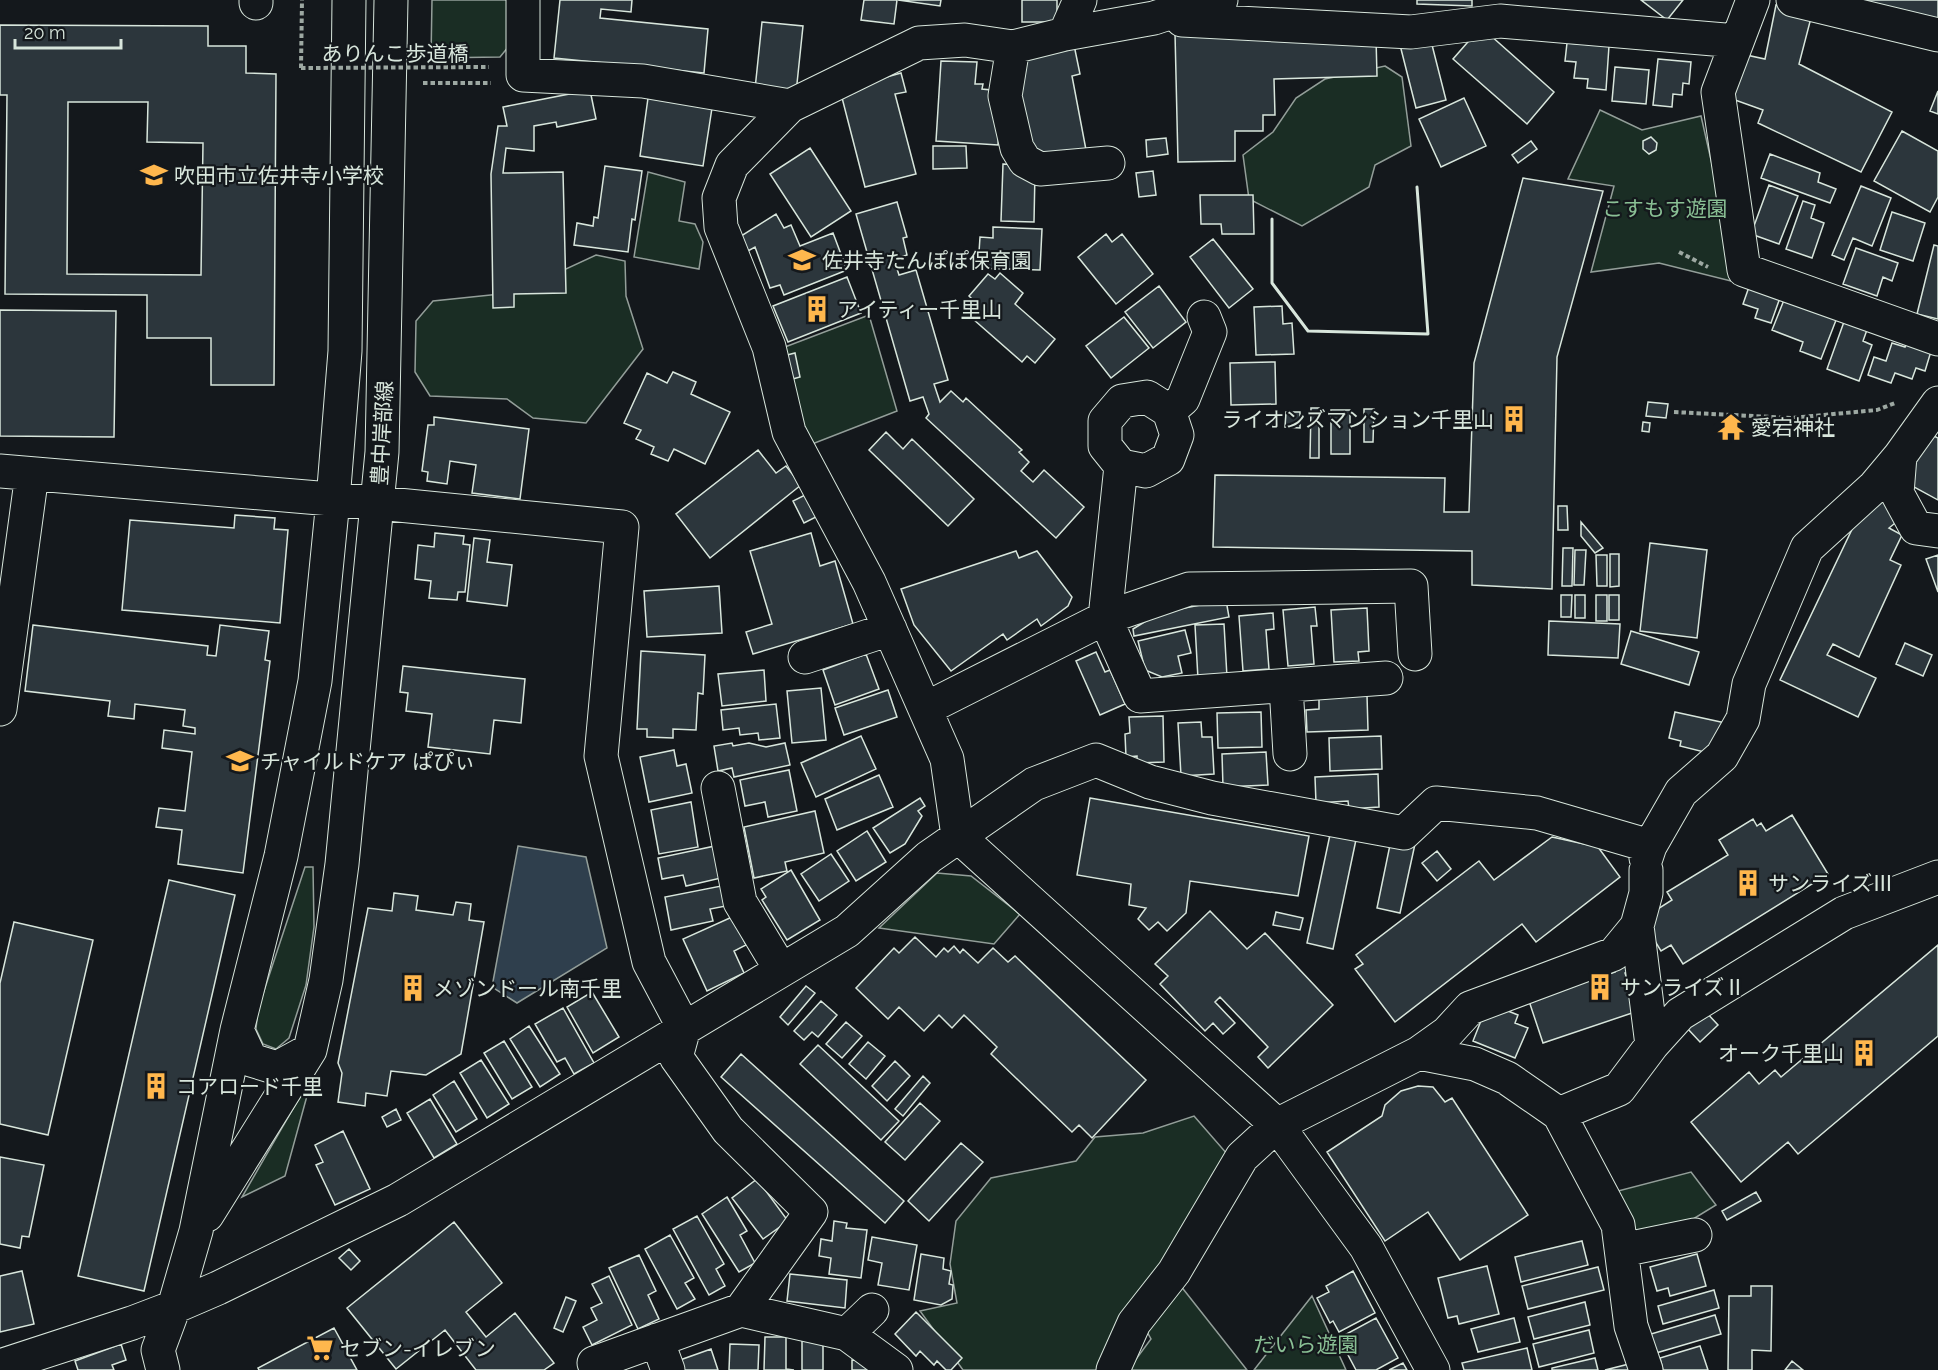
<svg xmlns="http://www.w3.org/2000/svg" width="1938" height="1370" viewBox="0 0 1938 1370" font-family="Raleway,'Noto Sans JP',sans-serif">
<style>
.green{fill:#1a2d24;stroke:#939e99;stroke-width:1.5}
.water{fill:#2f3f4d;stroke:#939e99;stroke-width:1.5}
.building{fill:#2c363c;stroke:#d8e6dc;stroke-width:1.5;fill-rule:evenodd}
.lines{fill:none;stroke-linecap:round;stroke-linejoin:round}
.minor-casing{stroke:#d8e6dc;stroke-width:35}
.path{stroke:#9da8a2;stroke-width:4;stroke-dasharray:4.5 3;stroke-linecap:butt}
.minor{stroke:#14181c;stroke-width:33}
.path-bridge{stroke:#9da8a2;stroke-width:4;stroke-dasharray:4.5 3;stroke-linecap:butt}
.wall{stroke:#d8e6dc;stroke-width:3}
.labels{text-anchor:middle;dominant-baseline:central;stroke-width:4.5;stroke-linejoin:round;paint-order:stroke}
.street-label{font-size:21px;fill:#d8e6dc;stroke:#14181c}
.poi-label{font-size:21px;fill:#d8e6dc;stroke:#14181c;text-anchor:start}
.park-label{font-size:21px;fill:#8ac095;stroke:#14181c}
</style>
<rect width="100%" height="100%" fill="#14181c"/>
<path class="green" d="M432,0H509V46L500,57L431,58Z
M1385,66L1402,77L1411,146L1375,165L1369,187L1302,226L1249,199L1243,155L1273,132L1296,98L1325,79Z
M1600,110L1642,130L1701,116L1739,283L1659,263L1591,272L1614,186L1568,179Z
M648,172L685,182L679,221L695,224L703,242L699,269L634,257Z
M596,255L625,261L626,296L643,349L586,423L533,418L507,399L430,396L415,372L416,321L433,301L548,289L555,274Z
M869,315L897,411L807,446L777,350Z
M305,867H313L314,927L306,985L289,1038L276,1049L263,1044L256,1029L258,1009Z
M937,873L971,876L1020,914L994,944L879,928Z
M313,1074L285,1176L242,1197Z
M1194,1116L1228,1155L1099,1370H963L920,1311L957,1303L950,1264L956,1221L991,1178L1076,1161L1095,1137L1143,1133Z
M1691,1172L1716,1205L1685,1224L1633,1235L1618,1191Z
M1180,1285L1247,1370H1128L1151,1339L1145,1328Z
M1312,1296L1346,1370H1254Z"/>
<path class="water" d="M518,846L586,857L607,948L517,1003L492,987Z"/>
<path class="building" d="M560,0H632L631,12L601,9L600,18L708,29L704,73L554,58Z
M864,0H897L894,24L861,20Z
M898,0H941L940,6Z
M1022,0H1057V22H1022Z
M1417,0H1472V6L1417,4Z
M1641,0H1683L1667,20Z
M1861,0H1938V20Z
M1776,5L1812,14L1799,64L1892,112L1861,172L1758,123L1763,110L1735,100L1737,53L1765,59Z
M762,22L803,26L796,93L755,89Z
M0,25L208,26V46H246V73L276,74L274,385H211V338H147V295L5,294L7,95H0ZM68,102H148L147,142L203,143L201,275L67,274Z
M1481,27L1554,92L1527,124L1453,59Z
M1175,33L1376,38L1377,76L1274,79L1275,115H1263V131H1235V161L1178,162Z
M1430,37L1446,100L1416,108L1400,45Z
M1567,43L1609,46L1606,90L1587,88L1588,79L1574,78L1576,62L1565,61Z
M1074,45L1080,74L1072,76L1087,155L1024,153L1015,97L1023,55Z
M1658,59L1691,62L1689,84L1683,83L1682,95L1673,94L1672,107L1653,105Z
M941,61L977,62L975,84H983L982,89L1001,91L998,145L936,141Z
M1615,67L1649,70L1646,104L1612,101Z
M901,73L906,92L895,94L916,174L865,187L840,90Z
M590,90L596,119L557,127L556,122L534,126V151L506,148L503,173L563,172L566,293L514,294V307L493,308L491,174L498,126H507L503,107Z
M1938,91V114L1930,111Z
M648,98L712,108L703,166L640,156Z
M1464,98L1486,146L1441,167L1419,119Z
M1902,131L1938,151V197L1930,212L1874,181Z
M1651,137L1657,143L1656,150L1649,154L1643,149V141Z
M1166,138L1168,154L1147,157L1146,140Z
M1531,141L1537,149L1518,163L1512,155Z
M933,146H966L967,168L933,169Z
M810,148L851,211L811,237L770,174Z
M1770,154L1820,173L1818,182L1836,189L1830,203L1761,178Z
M1003,164L1023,165L1035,172L1034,222L1001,221Z
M605,166L642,171L635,220L632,219L628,252L574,245L577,223L593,226L594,217L598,218Z
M1153,171L1156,195L1139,197L1136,173Z
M1523,178L1603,191L1557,357L1552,589L1472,585V551L1213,547L1215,475L1445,478L1444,512H1469L1474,363Z
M1769,185L1798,196L1779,244L1751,234Z
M1861,186L1891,198L1872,246L1853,238L1844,260L1832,255Z
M1200,195H1253L1254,234H1222L1221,224H1201Z
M1803,201L1815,205L1811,218L1824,223L1812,258L1786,249Z
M897,202L907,237L903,238L907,255L894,259L899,275L916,270L948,380L934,384L940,402L951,391L963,402L966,398L1022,450L1019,452L1029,462L1021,471L1033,482L1044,470L1084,507L1056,538L926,418L929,414L923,397L910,401L856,214Z
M1892,212L1925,223L1913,261L1880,250Z
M776,214L784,228L791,225L800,246L833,233L847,270L784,295L780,285L770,288L755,247L748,251L741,236Z
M993,227L1042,229L1040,270L978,268L980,237L993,238Z
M1106,234L1112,242L1122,234L1153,274L1116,304L1078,257Z
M1213,239L1253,289L1229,308L1190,257Z
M1934,245L1938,246V319L1917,314Z
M1856,248L1898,263L1892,281L1883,277L1877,296L1843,284Z
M1000,273L1023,293L1015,304L1055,339L1035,363L1027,356L1022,362L965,312L975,302L969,296L988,274L995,279Z
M847,277L861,313L788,342L773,306Z
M1750,284L1781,295L1771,323L1755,318L1758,309L1743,304Z
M1159,286L1186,322L1153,348L1125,312Z
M1786,295L1838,315L1821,359L1800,351L1803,342L1772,330Z
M1282,306L1283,324L1292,323L1294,354L1256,355L1254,307Z
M0,310L116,311L114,437L0,436Z
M1124,317L1149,348L1111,378L1086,346Z
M1845,319L1868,327L1863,341L1872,345L1859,381L1827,369Z
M1908,339L1932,348L1925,371L1916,368L1912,379L1895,373L1891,383L1868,375L1874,357L1886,361L1892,343L1905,347Z
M795,353L800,377L789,380L783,356Z
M1275,362L1276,404L1231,405L1230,363Z
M673,372L696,382L691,394L730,412L705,464L674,449L668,461L651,454L654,447L636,439L641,430L624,423L647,373L667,383Z
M1648,402L1668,404L1666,418L1646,416Z
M1311,408H1319V458H1310Z
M1364,409H1374L1373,442H1364Z
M1331,410H1350V454H1331Z
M1286,412H1300V428L1285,427Z
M434,417L529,429L520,499L472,493L476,465L450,461L447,484L427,481L428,472L422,471L428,425H434Z
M1643,422L1650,423L1649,432L1642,431Z
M886,432L903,449L912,439L974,499L948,526L869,450Z
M1930,434L1938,438V500L1903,481Z
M758,450L776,473L786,466L801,485L710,558L676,514Z
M809,493L820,515L804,523L793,501Z
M1887,494L1905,515L1889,528L1902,535L1890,560L1901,565L1859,657L1833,644L1827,655L1876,678L1858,717L1780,680L1856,521Z
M1558,506H1567L1568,530H1558Z
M235,515L275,518L274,529L288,530L280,623L122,610L130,520L234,528Z
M1581,522L1603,548L1595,553L1581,536Z
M435,533L464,536L463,544L470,545L465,592H458L457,600L429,598L431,581L415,579L418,545L434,547Z
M811,533L820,566L835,561L853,624L753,654L746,632L772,624L750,551Z
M474,538L490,540L487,562L512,565L507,606L467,601Z
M1650,543L1707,550L1697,638L1640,631Z
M1563,548H1573L1572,586H1562Z
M1575,550H1586L1584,585H1574Z
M1016,551L1019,558L1037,551L1072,597L1068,606L1041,626L1037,619L1007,640L1003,634L951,671L914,625L901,589Z
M1610,554H1619V586L1610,587Z
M1596,555H1607V586H1597Z
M1938,555V592L1926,559Z
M719,586L722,633L647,637L644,591Z
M1561,595H1572L1571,617H1561Z
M1575,595H1585V618H1575Z
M1596,595H1607V621H1596Z
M1609,595H1619V620H1609Z
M1226,600L1229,617L1134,636L1133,629L1159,613Z
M1315,607L1317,626H1311L1314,664L1288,666L1283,610Z
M1367,608L1369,651L1358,652L1359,661L1334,662L1331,610Z
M1273,613L1274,629L1266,630L1269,669L1243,671L1239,616Z
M1549,621L1620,624L1618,658L1548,655Z
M1224,624L1227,677L1198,679L1195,625Z
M33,625L208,646L207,655L216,656L220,625L269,631L265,660L270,661L243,873L178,864L182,830L156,827L159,808L185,811L192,752L162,748L164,730L195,734V728L183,726L185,710L135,704L134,719L108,716L110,701L25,691Z
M1185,630L1191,653L1178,656L1182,673L1162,677L1145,670L1138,641Z
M1631,631L1699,652L1689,685L1621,664Z
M1905,643L1932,655L1923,676L1896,664Z
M641,651L705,655L703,694L698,693L696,730L673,729V738L647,737V729H637Z
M1096,652L1105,672L1110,670L1125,704L1100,715L1076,661Z
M866,654L879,689L835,705L823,670Z
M403,666L525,679L521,723L494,720L490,754L428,747L432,714L406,711L408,693L400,692Z
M764,670L766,701L722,706L718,674Z
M821,688L826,740L792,743L787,691Z
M888,690L897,717L844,735L835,708Z
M1367,695L1368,730L1307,732L1306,710L1319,709V697Z
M776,704L780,738L759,740L758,733L740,735L739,728L723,730L721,710Z
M1261,712L1262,747L1218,748L1217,713Z
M1675,712L1730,724L1704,752L1680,746L1681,741L1669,738Z
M1163,716L1164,762L1137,763V756L1126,757L1125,734L1130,733L1129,717Z
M1201,722L1202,737H1212L1214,774L1181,776L1178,723Z
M861,736L876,769L816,797L801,763Z
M1381,736L1382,769L1330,771L1329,738Z
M732,743L733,746L749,743L766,747L785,743L790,765L734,777L732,768L718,771L714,746Z
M674,750L677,766L686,764L692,793L649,802L640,757Z
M1266,752L1268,785L1223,787L1222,754Z
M789,770L797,811L768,817L765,802L745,806L740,780Z
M1378,774L1379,807L1349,809L1348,801L1316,803L1315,777Z
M879,775L893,807L837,830L825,799Z
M920,798L925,806L918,811L922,816L905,844L890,853L873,828Z
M1090,798L1309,836L1298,896L1190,881L1186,913L1167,931L1158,922L1149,930L1138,919L1146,908L1129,905L1131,884L1077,875Z
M691,802L698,847L659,854L651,810Z
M815,811L824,853L785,862L787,871L754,878L744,827Z
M1792,815L1828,874L1683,964L1671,945L1661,951L1650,933L1645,917L1672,900L1667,892L1728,855L1719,840L1753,819L1757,826L1761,823L1766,831Z
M1331,830L1357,835L1333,949L1307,943Z
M867,831L886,862L856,881L837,851Z
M1552,837L1598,847L1620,877L1536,942L1522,924L1395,1022L1355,969L1363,964L1356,955L1479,861L1494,880Z
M1391,840L1415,844L1400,913L1377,908Z
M715,846L721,878L686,886L683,875L662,879L658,858Z
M1437,851L1451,869L1437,881L1422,863Z
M831,854L849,881L819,901L801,874Z
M791,870L820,920L787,940L762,900L766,897L761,889Z
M169,880L235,895L144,1291L78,1276Z
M721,886L726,906L710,909L713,921L671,930L665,897Z
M394,893L418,896L416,910L453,915L456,902L471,904L469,920L484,922L461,1054L426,1075L391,1071L387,1096L366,1093L365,1106L338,1102L342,1073L338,1063L368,908L392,911Z
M1210,911L1247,949L1265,933L1333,1005L1268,1068L1258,1057L1268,1047L1220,997L1215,1002L1235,1023L1223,1034L1213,1023L1205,1031L1160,984L1168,976L1155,964Z
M1276,912L1303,918L1300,930L1273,925Z
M732,917L746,945L734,951L744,973L707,991L683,939Z
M14,922L93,940L48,1135L0,1124V983Z
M915,937L936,957L944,948L948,952L954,946L960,953L963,949L978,963L993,948L1008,962L1015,956L1146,1080L1092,1138L1079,1125L1072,1132L991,1054L997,1047L964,1015L952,1028L939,1015L924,1031L899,1007L888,1019L856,988L894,948L899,953Z
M1938,945V1036L1798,1154L1788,1142L1741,1182L1691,1122L1749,1072L1759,1084L1775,1070L1781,1077Z
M1630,958L1634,970L1625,973L1638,1011L1543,1043L1529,1001L1615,972L1612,964Z
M806,986L815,993L788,1025L780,1017Z
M592,992L619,1037L593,1053L567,1007Z
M821,1001L837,1015L818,1037L812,1032L804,1040L794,1031Z
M1488,1003L1518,1015L1515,1023L1528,1028L1515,1058L1473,1041Z
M563,1008L594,1063L574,1074L565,1058L557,1062L535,1024Z
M1705,1011L1718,1025L1700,1042L1687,1028Z
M846,1022L862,1036L842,1058L826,1044Z
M529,1026L560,1074L540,1087L510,1039Z
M504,1041L532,1087L512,1099L484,1053Z
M868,1042L885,1056L866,1079L849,1064Z
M818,1045L899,1121L881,1140L800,1064Z
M741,1054L904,1201L885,1223L721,1077Z
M481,1060L509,1104L487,1118L460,1073Z
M895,1061L910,1076L887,1101L872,1086Z
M923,1076L930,1083L903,1116L895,1109Z
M454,1081L477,1119L456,1132L433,1095Z
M1418,1086L1433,1087L1445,1102L1452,1098L1528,1215L1460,1260L1428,1212L1385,1241L1327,1152L1382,1116L1385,1105L1401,1091Z
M430,1099L457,1144L434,1158L407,1113Z
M920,1103L940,1121L905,1160L885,1142Z
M396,1109L401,1120L387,1127L382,1117Z
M343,1131L370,1189L335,1205L316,1165L323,1162L315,1145Z
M961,1143L983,1162L929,1221L908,1201Z
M0,1157L44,1165L29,1237L22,1236L20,1248L0,1244Z
M757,1179L788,1221L763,1239L732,1198Z
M1756,1192L1761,1201L1727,1220L1722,1211Z
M727,1197L747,1231L740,1235L755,1263L739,1272L702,1214Z
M697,1216L724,1264L716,1269L725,1286L709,1295L673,1229Z
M834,1221L847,1223L846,1228L867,1230L861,1278L829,1274L831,1258L819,1256L821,1239L832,1241Z
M454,1222L502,1283L466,1312L486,1337L515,1313L554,1363L544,1370H476L445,1330L396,1369L347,1308Z
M670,1235L694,1278L685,1283L695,1299L677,1309L645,1249Z
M872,1237L917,1245L909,1290L878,1285L882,1263L868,1260Z
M1582,1241L1588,1265L1521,1282L1515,1257Z
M349,1249L360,1261L351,1270L339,1258Z
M921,1254L944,1258L943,1269L951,1271L949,1284L953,1285L952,1299L941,1305L914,1300Z
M1697,1254L1706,1286L1670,1296L1668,1288L1657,1291L1650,1267Z
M639,1255L656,1291L648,1295L659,1319L638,1329L609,1268Z
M1487,1266L1499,1314L1459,1324L1457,1316L1448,1318L1438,1278Z
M1598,1267L1604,1290L1528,1309L1522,1286Z
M22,1271L34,1324L0,1332V1276Z
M1353,1271L1375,1313L1339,1332L1333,1321L1330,1323L1317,1298L1329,1292L1326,1286Z
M790,1274L847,1280L845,1308L787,1301Z
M609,1276L632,1325L592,1345L583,1327L597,1320L591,1308L602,1303L592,1284Z
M1751,1286H1772L1771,1351L1752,1350V1370H1728L1729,1296H1751Z
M1714,1290L1719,1308L1663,1324L1658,1306Z
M566,1297L576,1301L563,1332L554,1328Z
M1585,1302L1590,1325L1534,1339L1528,1317Z
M916,1312L962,1358L951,1370H946L937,1361L934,1365L920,1351L916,1356L895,1334Z
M1715,1315L1721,1334L1656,1353L1651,1334Z
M1376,1318L1398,1358L1376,1370H1356L1339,1338Z
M1514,1318L1520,1342L1478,1352L1471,1329Z
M334,1328L357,1370H259L258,1368Z
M1589,1330L1594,1353L1539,1367L1533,1344Z
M765,1337H786V1369L794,1370H764Z
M802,1340L823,1341V1370H802Z
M121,1344L126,1360L112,1365L114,1370H78L75,1361Z
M730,1344L759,1345L758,1370H729Z
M1700,1346L1708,1370H1663L1660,1358Z
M1527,1348L1532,1370H1464L1462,1363Z
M711,1349L718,1370H684L680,1360Z
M1595,1358L1598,1370H1552V1368Z
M852,1360L872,1361L874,1370H852Z
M1792,1361L1803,1370H1785Z
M1403,1363L1407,1370H1389Z
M1629,1364L1630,1370H1605Z"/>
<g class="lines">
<defs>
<path id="minor" d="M523,0V75L643,81L790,106
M1221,0L1181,9L1154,18L1065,34L1013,47L965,40L919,43L790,106L732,165L719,198L721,227L769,347L789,432L869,582L947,759L958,836L1277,1125L1366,1247L1433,1370
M1753,0L1718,92L1744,270L1938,339
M1793,0L1938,35
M256,3V0
M1182,20L1411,32L1500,21L1737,41
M1065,34L1080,0
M1013,47L1005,96L1017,148L1025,161L1040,169L1108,163
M1169,411L1183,399L1210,332L1204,317
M1900,456L1897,493L1916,528L1938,531
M1121,466L1146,471L1168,459L1177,435L1169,411L1147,397L1122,401L1105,421V446L1121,466L1105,618L1140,696L1386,678
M0,471L378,503L622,527L601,756L649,962L684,1028L676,1057L728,1130L811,1212L741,1310
M805,657L890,629
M1286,686L1290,754
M0,709L32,474
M925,709L1105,618L1189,589L1411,586L1415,654
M718,788L740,902L781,970
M1646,858L1650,846L1681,792L1722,756L1743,719L1749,684L1807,548L1874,487L1900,456L1938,403
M1646,870V893L1637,926L1652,1045
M237,1030L251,1060L277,1068L310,1050
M1419,1053L1475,1064L1507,1078L1559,1114L1618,1225L1631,1326L1646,1370
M1559,1114L1619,1089L1652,1045L1680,1014L1844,913L1938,877
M207,1215L310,1050L326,980L342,864L382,452L391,0
M1622,1250L1695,1235
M847,1334L872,1310
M657,1340L668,1370
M594,1363L741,1310L847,1334L896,1370
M0,1366L132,1323L174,1307L218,1288L398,1200L847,931L929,857L1034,784L1096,760L1150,782L1212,798L1404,833L1436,803L1537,813L1650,846
M163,1370L158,1350L174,1307L196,1231L237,1030L281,856L315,681L333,500L345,351L349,0
M1113,1370L1134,1323L1174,1272L1242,1157L1277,1125L1419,1053L1447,1033L1470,1008L1614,954L1637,926"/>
</defs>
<use href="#minor" class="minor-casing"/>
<path class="path" d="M301,68L302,0
M423,83H491
M1679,252L1708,267
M1674,412L1791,418L1877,410L1895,403"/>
<use href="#minor" class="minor"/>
<path class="path-bridge" d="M301,68L489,67"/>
<path class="wall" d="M1272,219V283L1308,331L1428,334L1417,187"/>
</g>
<defs>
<symbol id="school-bare" viewBox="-9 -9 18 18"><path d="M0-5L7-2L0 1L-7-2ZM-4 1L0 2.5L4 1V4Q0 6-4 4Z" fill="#ffb74d" stroke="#14181c" stroke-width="2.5" paint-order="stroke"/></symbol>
<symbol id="building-bare" viewBox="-9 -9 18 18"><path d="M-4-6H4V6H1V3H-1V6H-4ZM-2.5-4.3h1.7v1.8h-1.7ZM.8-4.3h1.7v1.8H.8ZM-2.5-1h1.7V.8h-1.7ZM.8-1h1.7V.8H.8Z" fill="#ffb74d" stroke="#14181c" stroke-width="2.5" paint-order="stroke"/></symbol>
<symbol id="temple-bare" viewBox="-9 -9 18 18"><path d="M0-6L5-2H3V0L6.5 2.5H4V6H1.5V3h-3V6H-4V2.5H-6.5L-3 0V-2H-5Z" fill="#ffb74d" stroke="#14181c" stroke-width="2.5" paint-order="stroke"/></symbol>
<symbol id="supermarket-bare" viewBox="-9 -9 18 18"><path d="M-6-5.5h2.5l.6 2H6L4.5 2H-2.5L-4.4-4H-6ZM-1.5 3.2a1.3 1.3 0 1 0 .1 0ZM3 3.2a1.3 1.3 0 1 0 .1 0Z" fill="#ffb74d" stroke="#14181c" stroke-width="2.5" paint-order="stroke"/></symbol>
</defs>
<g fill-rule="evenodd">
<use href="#school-bare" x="135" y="156" width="38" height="38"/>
<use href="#school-bare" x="783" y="241" width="38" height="38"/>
<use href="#building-bare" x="798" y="290" width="38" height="38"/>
<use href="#building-bare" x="1495" y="400" width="38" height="38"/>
<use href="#temple-bare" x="1712" y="408" width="38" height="38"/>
<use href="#school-bare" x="221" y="742" width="38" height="38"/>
<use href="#building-bare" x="1729" y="864" width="38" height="38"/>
<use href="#building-bare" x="1581" y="968" width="38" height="38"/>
<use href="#building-bare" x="394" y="969" width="38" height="38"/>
<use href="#building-bare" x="1845" y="1034" width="38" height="38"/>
<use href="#building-bare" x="137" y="1067" width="38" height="38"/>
<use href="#supermarket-bare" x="301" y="1329" width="38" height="38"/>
</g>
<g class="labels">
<g class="street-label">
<text x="395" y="53">ありんこ歩道橋</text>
<text transform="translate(382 433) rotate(-87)">豊中岸部線</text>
</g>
<g class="poi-label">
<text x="174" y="175">吹田市立佐井寺小学校</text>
<text x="822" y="260">佐井寺たんぽぽ保育園</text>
<text x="837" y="309">アイティー千里山</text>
<text x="1494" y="419" text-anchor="end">ライオンズマンション千里山</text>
<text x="1751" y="427">愛宕神社</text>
<text x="260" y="761">チャイルドケア ぱぴぃ</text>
<text x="1768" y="883">サンライズⅢ</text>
<text x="1620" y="987">サンライズⅡ</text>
<text x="433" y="988">メゾンドール南千里</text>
<text x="1844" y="1053" text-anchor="end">オーク千里山</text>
<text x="176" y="1086">コアロード千里</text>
<text x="340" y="1348">セブン-イレブン</text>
</g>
<g class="park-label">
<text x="1665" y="208">こすもす遊園</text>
<text x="1306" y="1344">だいら遊園</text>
</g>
</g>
<path d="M15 39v9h106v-9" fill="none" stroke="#d8e6dc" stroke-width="3"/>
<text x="24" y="39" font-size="18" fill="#d8e6dc" stroke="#14181c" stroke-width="4.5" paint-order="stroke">20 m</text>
</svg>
